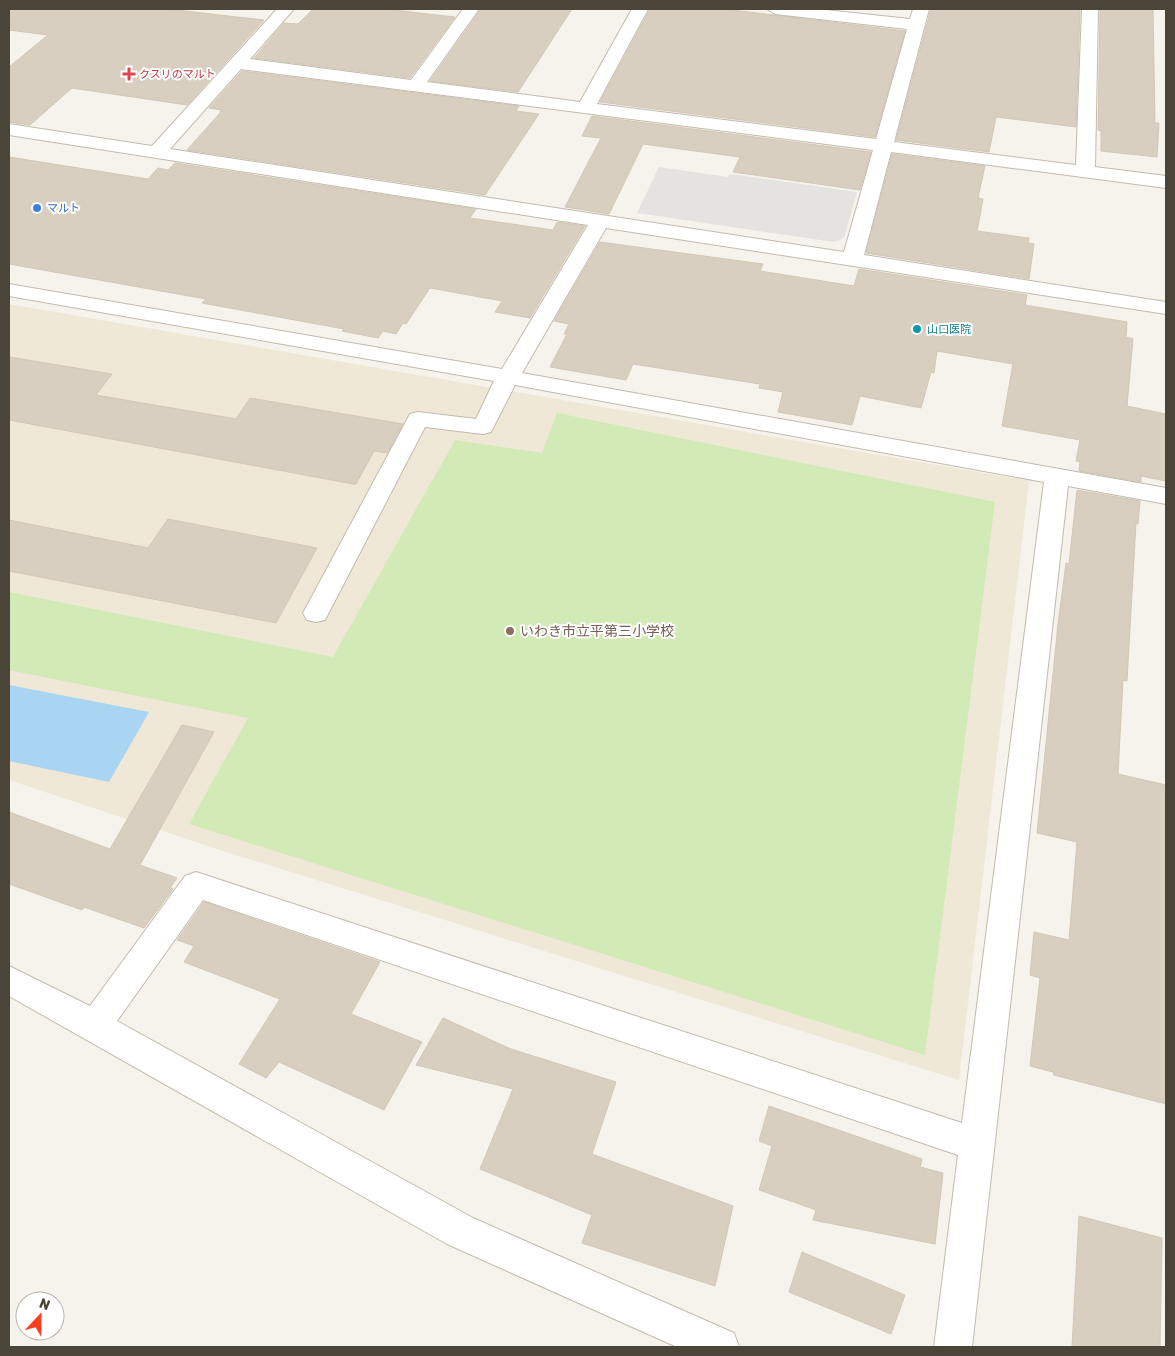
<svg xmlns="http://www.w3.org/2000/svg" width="1175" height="1356" viewBox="0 0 1175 1356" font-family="Rubik,'Noto Sans JP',sans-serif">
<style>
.education{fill:#efe8d6}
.green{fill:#d2eab5}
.parking{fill:#e5e3e0}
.water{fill:#a9d4f2}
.building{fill:#d8cfc1;stroke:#d3c7b4}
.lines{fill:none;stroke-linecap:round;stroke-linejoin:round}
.minor-casing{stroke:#c2bbae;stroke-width:2}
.minor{fill:#fff;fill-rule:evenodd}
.health-dot{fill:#e0444e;stroke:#fff;stroke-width:2}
.shop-dot{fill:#3f7fe0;stroke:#fff;stroke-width:2}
.culture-dot{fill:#0f9aa8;stroke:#fff;stroke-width:2}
.education-dot{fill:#8d6e63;stroke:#fff;stroke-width:2}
.labels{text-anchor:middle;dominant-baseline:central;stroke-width:4;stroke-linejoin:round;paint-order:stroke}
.far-health-label{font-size:11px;fill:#be3a42;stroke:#fff;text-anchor:start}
.far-shop-label{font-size:11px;fill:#366cbe;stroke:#fff;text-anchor:start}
.far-culture-label{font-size:11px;fill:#0d838f;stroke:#fff;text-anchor:start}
.education-label{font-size:14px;fill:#785e54;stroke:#fff;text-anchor:start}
</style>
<rect width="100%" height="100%" fill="#f6f3ec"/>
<path class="education" d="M9,304L1029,481L959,1080L220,850L9,780Z"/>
<path class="green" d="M557,413L995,502L925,1055L189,824L248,718L9,670V592L333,657L455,440L542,453Z"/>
<path class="parking" d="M659,167L728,177L730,174L857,192L844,238L834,242L637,213Z"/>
<path class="water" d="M9,685L149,712L109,782L9,761Z"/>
<path class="building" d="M9,9H167L264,20L187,105L72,88L30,125L9,122V67L48,35L9,30Z
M313,9H385L455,17L410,78L254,58L284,23L298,24Z
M481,9H572L518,92L430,81Z
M650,9H724L905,31L875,137L600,102Z
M931,9H1080L1076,127L996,117L989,152L896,140Z
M1100,9H1153L1155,123H1159L1157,157L1101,151V131L1098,130Z
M242,71L519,106L516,111L539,114L485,195L187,150L220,113L221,110L209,108Z
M592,116L871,152L860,190L733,172L740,157L643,144L609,214L565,207L601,138L582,136Z
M892,154L985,166L978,198L983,199L977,231L1029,238L1028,243L1034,244L1029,279L866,253Z
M9,157L148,179L158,168L168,170L175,163L476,209L470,218L553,230L557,222L585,226L530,318L495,312L502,301L430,288L406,324L403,323L396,334L383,331L378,338L342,331L344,329L202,303L206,299L9,264Z
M600,242L763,264L760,271L854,286L859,269L1027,295L1025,305L1127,322L1126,337L1133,339L1127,406L1166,414V481L1141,476V482L1079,471L1080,462L1076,461L1080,440L1002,426L1013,364L937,351L934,373L931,372L921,408L860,396L852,425L778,412L783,392L759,388L760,384L633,364L626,380L550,367L567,334H564L569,324L554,321Z
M9,357L112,374L96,395L236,419L250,398L403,424L387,453L374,451L356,484H353L9,420Z
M1077,490L1140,501L1138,524L1136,523L1127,681L1123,680L1118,774L1166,785V1104L1054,1075L1053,1072L1030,1066L1040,978L1030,975L1034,932L1069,940L1077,842L1037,833L1058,624L1066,563L1069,564Z
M168,519L317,548L276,623L9,571V520L148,548Z
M182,725L214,732L140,865L177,878L170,888L173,889L144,928L84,907L82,910L9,884V812L110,849Z
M204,902L380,962L351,1014L422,1042L384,1110L279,1062L266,1078L239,1064L280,999L184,962L194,946L177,940Z
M443,1018L511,1049L616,1082L592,1154L733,1206L715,1286L582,1243L592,1215L480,1169L513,1089L416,1065Z
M769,1106L922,1159L920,1167L943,1173L935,1244L813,1220L816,1210L759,1190L772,1146L759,1141Z
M1079,1216L1162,1238L1160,1347H1072Z
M802,1252L905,1295L891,1334L789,1292Z"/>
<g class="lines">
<defs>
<path id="minor" d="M277,9H294L250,59L411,80L463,9H479L427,82L580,102L632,9H648L597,104L876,139L907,29L775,14L767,9H816L910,19L913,9H929L894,142L1076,165L1082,9H1098L1095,167L1166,176V188L891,152L864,255L1166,302V314L606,228L522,373L1166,488V504L1068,486L972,1347H934L958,1155L203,900L117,1021L473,1218L734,1333L739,1347H677L447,1244L9,996V966L90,1006L185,876L196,872L962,1123L1044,482L515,385L491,432L483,434L425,427L325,620L316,622L307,620L303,613L410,414L418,412L476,419L494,381L9,296V284L502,369L588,225L9,135V124L152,146ZM241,69L873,150L844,252L170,149Z"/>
</defs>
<use href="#minor" class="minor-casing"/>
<use href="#minor" class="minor"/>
</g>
<path class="health-dot" d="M126.5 66.5h5v5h5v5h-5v5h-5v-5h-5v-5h5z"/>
<circle class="shop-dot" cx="37" cy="208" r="5"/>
<circle class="culture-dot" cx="917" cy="329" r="5"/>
<circle class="education-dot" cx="510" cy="631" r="5"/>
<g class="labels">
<g class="far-health-label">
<text x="139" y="74">クスリのマルト</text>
</g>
<g class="far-shop-label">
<text x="47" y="208">マルト</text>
</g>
<g class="far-culture-label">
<text x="927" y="329">山口医院</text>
</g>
<g class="education-label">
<text x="520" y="631">いわき市立平第三小学校</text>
</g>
</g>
<rect width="1175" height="1356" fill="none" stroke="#4b4439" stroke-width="20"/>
<g transform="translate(40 1316) rotate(22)"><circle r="24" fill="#ffffff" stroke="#b7b4b0"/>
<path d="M0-4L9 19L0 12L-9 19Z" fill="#fc3f1d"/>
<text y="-8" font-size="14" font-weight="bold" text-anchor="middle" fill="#4b4439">N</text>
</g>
</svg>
